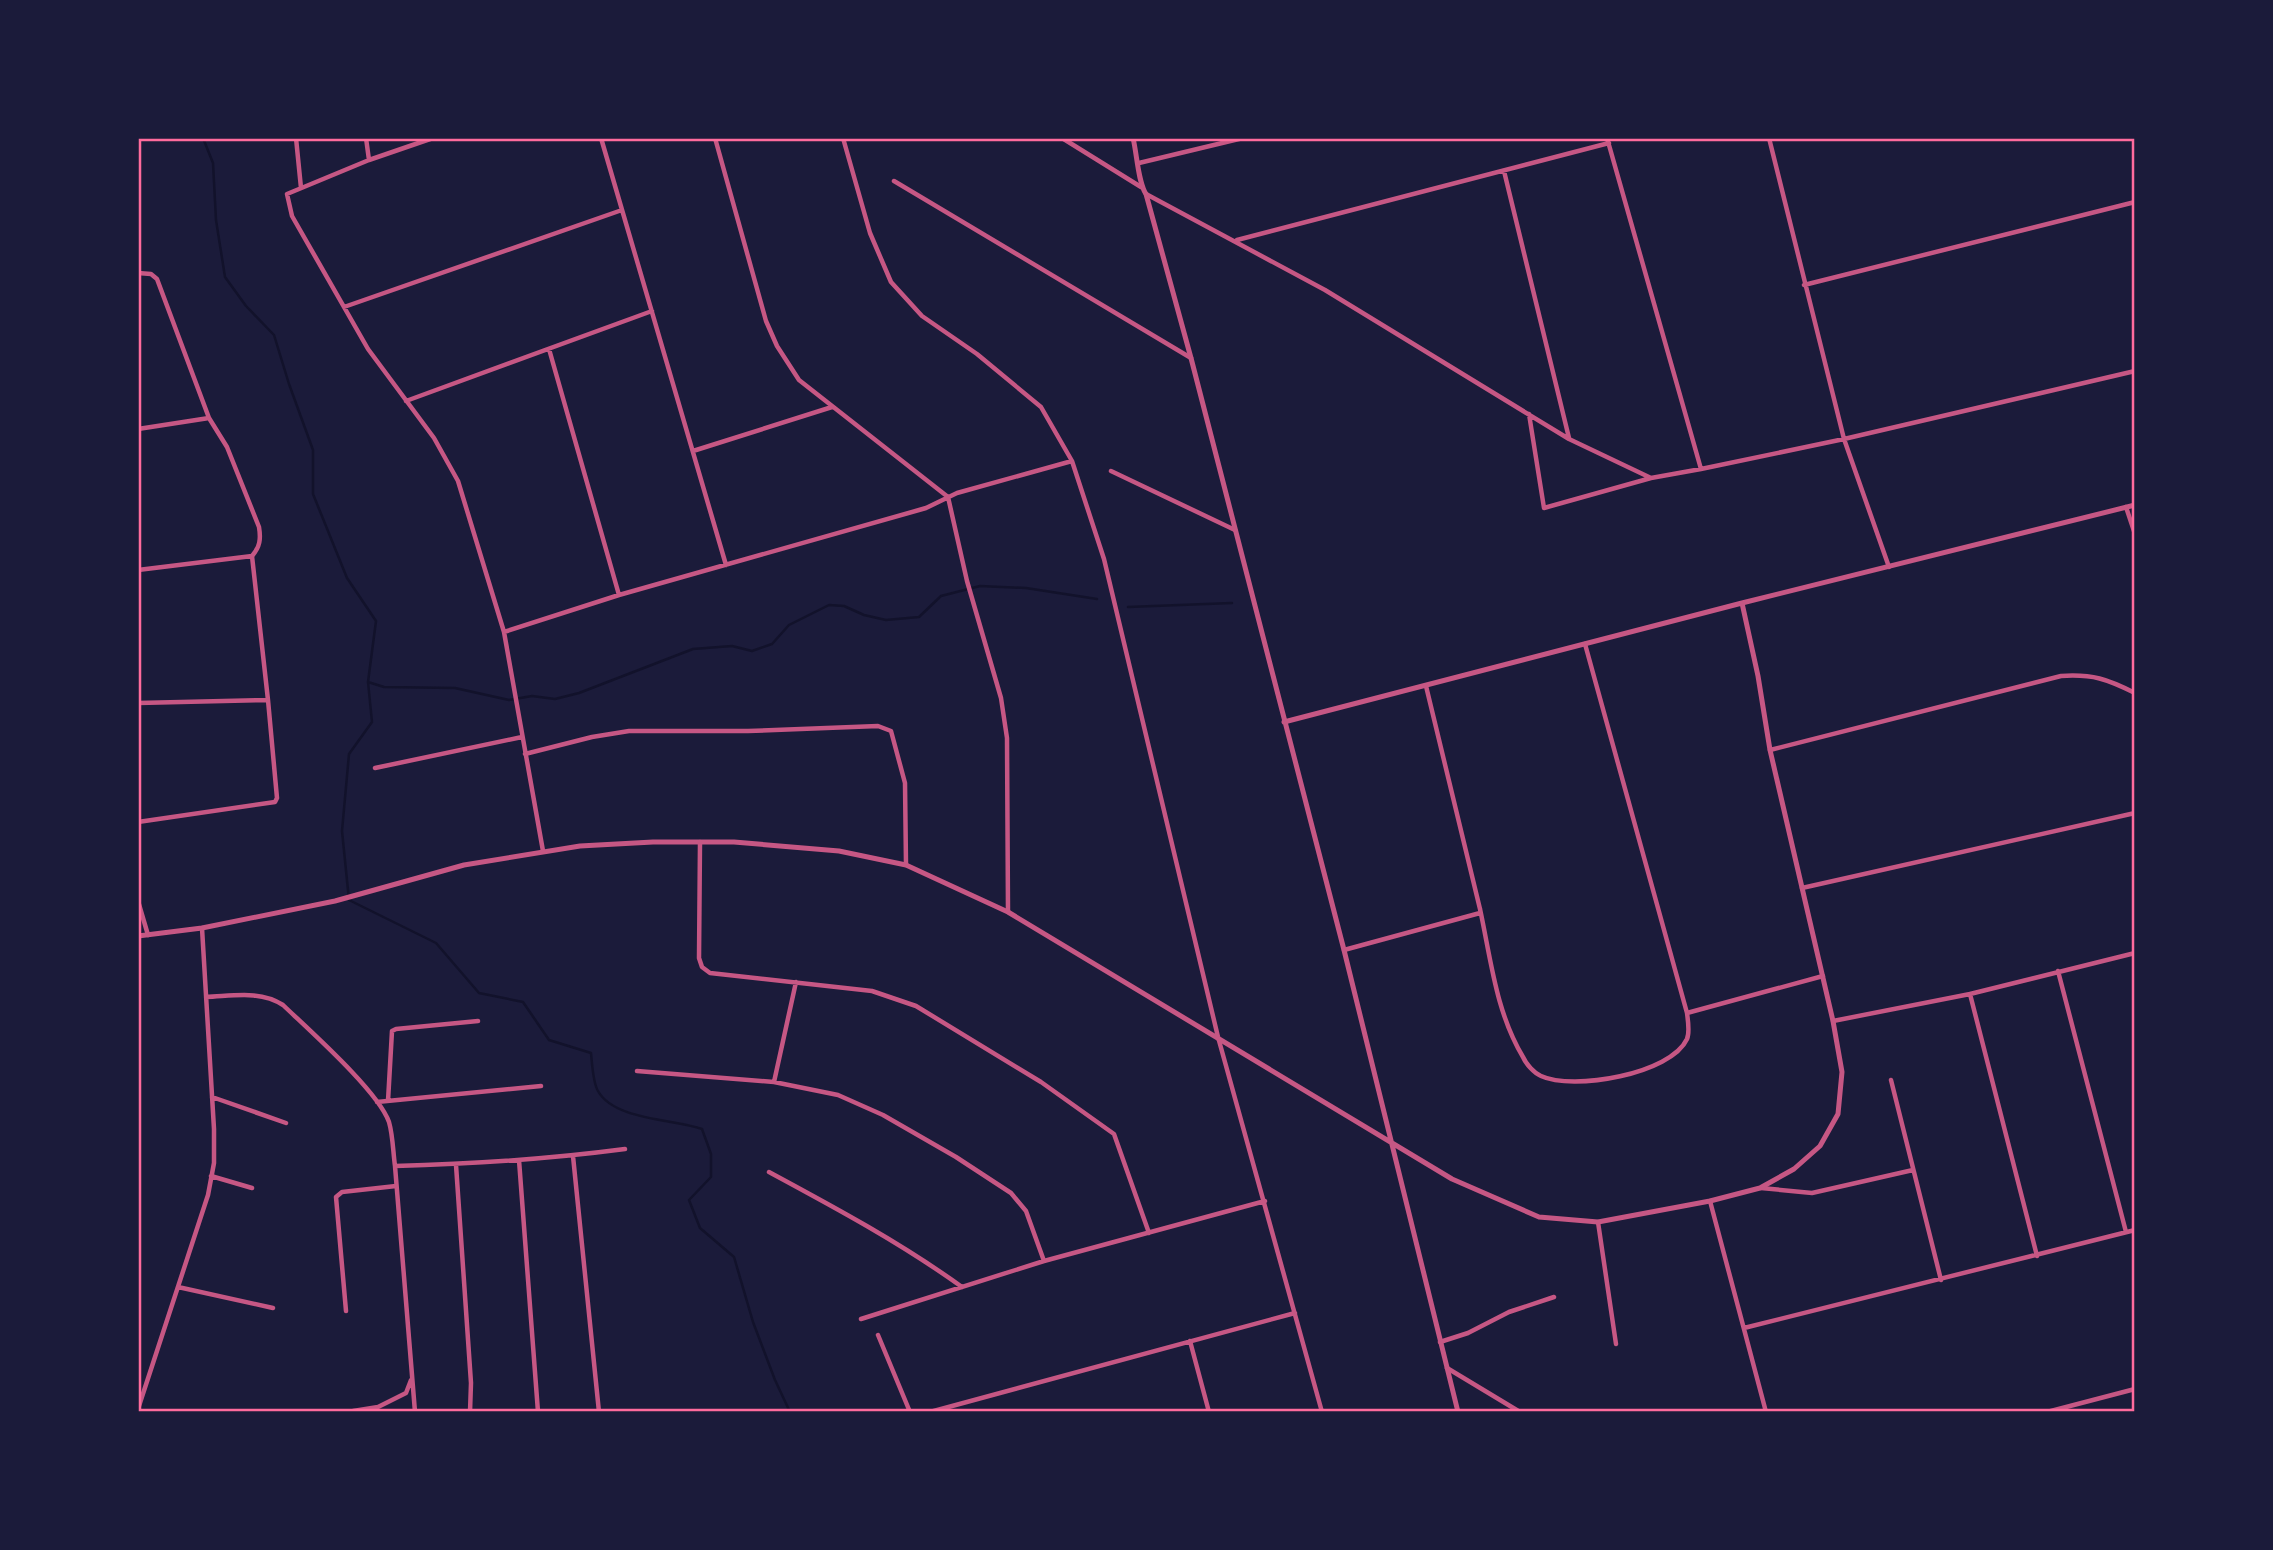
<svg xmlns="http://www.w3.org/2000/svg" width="2273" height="1550" viewBox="0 0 2273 1550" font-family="'Varela Round',sans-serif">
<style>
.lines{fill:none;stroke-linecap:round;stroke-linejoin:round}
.stream{stroke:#12122b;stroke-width:2.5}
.minor{stroke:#c65784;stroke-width:4.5}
.tertiary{stroke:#c65784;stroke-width:5}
.neatline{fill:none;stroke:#ff6b9d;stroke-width:2.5}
</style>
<rect width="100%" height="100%" fill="#1b1b3a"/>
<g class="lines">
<path class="stream" d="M203,138L213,163L216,220L225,277L246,306L274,335L289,384L313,450V494L347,578L376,621L368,682L372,722L349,754L342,831L349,900L436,943L479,993L523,1002L549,1040L591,1053C592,1063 593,1083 598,1091C614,1120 673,1119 702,1129L711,1154V1177L689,1200L700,1228L734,1257L753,1322L775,1380L790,1412
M1128,607L1232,603
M368,682L384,687L455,688L509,700L532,696L555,699L579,693L693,649L732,646L752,651L772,644L789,625L829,605L844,606L864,615L886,620L919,617L941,596L980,586L1026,588L1097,599"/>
<path class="minor" d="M296,138L301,188
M366,138L369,160
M433,138L369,160L287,194L292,216L368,349L434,438L458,481L504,632L543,851
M601,138L726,565
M715,138L766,321L777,346L799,380L948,497L967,581L1001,698L1007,738L1008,912
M843,138L870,233L891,282L922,316L977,354L1041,407L1072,461L1104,559L1218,1037L1322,1412
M1062,138L1141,187
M1607,138L1701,469
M1769,138L1844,439L1889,567
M1139,163L1243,138
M1504,171L1569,438
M894,181L1191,358
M1146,194L1325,290L1569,439L1651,478L1701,469L1844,439L2135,371
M1237,240L1609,143
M138,273L151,274L157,279L209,418L227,447L259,527C261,539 260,547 252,556L138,570
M1804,285L2135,202
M344,307L622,210
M549,349L619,595
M406,401L652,311
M1529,414L1544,508L1651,478
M138,429L209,418
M693,451L832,407
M1111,471L1235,530
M2126,507L2135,534
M504,632L619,595L926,508L957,493L1072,461
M1426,686C1444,761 1462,835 1480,909C1491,960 1496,1012 1523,1057C1526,1064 1534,1073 1541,1076C1573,1091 1671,1074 1687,1039C1690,1032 1688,1021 1687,1013L1585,644
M138,703L268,700
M1770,750L2061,676C2093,674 2107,679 2135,693
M525,754L592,737L629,731H748L878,726L891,731L905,783L906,865
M375,768L522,737
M138,822L275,802L277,798L268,700L252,556
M700,842L699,958L702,967L710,973L872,991L916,1006L1041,1082L1114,1134L1149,1233
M1802,888L2135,813
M138,901L148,935
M1344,950L1480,913
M2058,971L2126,1232
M1970,994L2037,1256
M206,997C233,996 260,990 283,1005C309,1030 378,1091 389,1122C393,1136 393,1152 395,1166C472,1164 549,1159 625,1149
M1687,1013L1823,976
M1833,1021L1970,994L2135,953
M637,1071L774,1082L838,1095L883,1115L956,1157L1011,1193L1026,1211L1044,1261
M1891,1080L1941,1280
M774,1082L796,982
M212,1097L286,1123
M388,1101L392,1031L396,1029L478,1021
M377,1102L541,1086
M573,1156L599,1412
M519,1160L538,1412
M456,1165L471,1383L470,1412
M395,1166L415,1412
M769,1172C834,1207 901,1243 962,1287
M211,1176L252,1188
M1761,1188L1812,1193L1913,1170
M1710,1201L1766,1412
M1598,1222L1616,1344
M178,1287L273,1308
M346,1311L336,1197L342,1192L396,1186
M861,1319L1044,1261L1265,1201
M1744,1328L2135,1230
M878,1335L910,1412
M1190,1341L1209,1412
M1440,1342L1468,1333L1509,1312L1554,1297
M1447,1368L1520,1412
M138,1409L208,1195L214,1163V1129L202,928
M353,1411L378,1407L406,1393L411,1380
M930,1412L1295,1313
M2047,1412L2135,1389"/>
<path class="tertiary" d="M1133,138C1137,154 1138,182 1146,194L1191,358L1344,950L1458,1412
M1284,722L1742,603L2135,505
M138,936L202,928L335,901L464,865L580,846L653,842H734L839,851L906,865L1008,912L1452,1179L1539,1217L1598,1222L1710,1201L1760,1188L1794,1169L1820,1146L1838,1114L1842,1072L1833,1021L1770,750L1758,676L1742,603"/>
</g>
<rect width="2273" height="1550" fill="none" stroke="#1b1b3a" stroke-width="280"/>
<rect x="140" y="140" width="1993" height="1270" class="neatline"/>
</svg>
